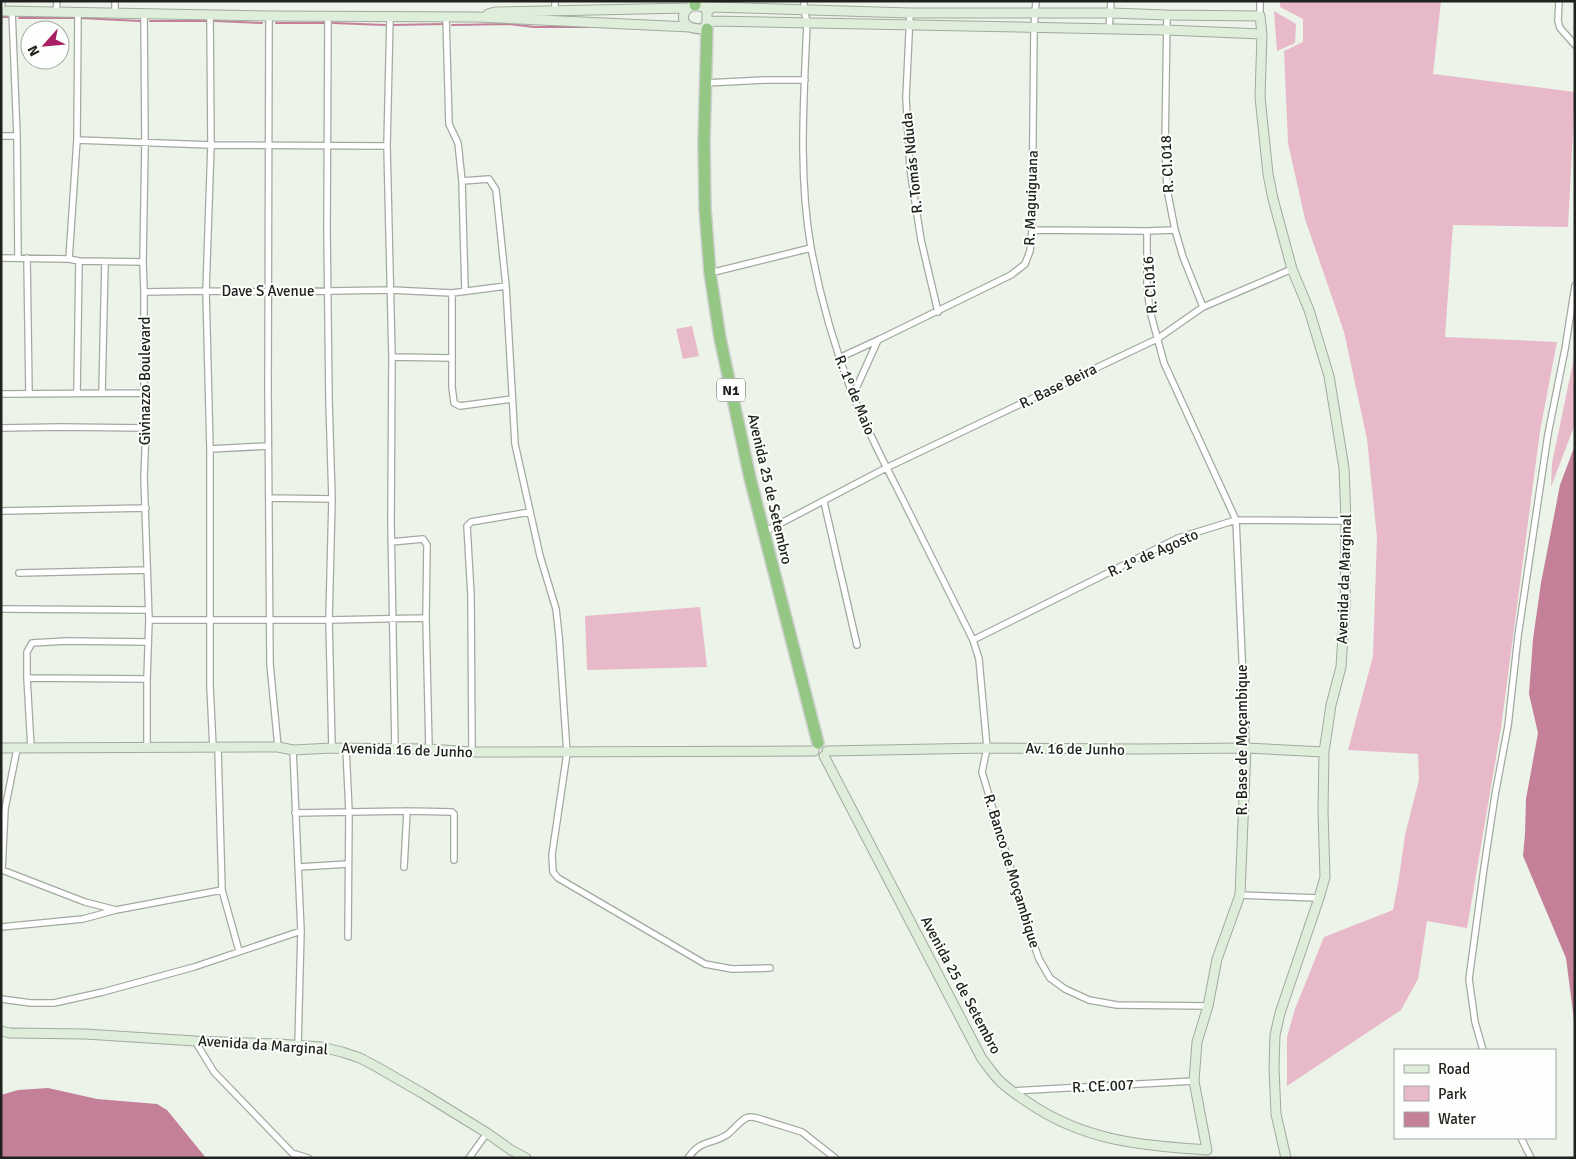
<svg xmlns="http://www.w3.org/2000/svg" width="1576" height="1159" viewBox="0 0 1576 1159" font-family="Signika,sans-serif">
<style>
.green{fill:#e8bac9}
.water{fill:#c48099}
.lines{fill:none;stroke-linecap:round;stroke-linejoin:round}
.stream{stroke:#c48099;stroke-width:2}
.street-casing{stroke:#a2a9a0;stroke-width:8}
.secondary-casing{stroke:#a2a9a0;stroke-width:11}
.highway-casing{stroke:#cecece;stroke-width:14}
.street{stroke:#fff;stroke-width:5.5}
.secondary{stroke:#dfeeda;stroke-width:9}
.highway{stroke:#95c784;stroke-width:11}
.labels{text-anchor:middle;dominant-baseline:central;stroke-width:4;stroke-linejoin:round;paint-order:stroke}
.shield{fill:#fcfffb;stroke:#626461;stroke-width:1}
.shield-label{font-size:14px;font-weight:bold;fill:#20221f}
.street-label{font-size:15px;fill:#20221f;stroke:#fcfffb}
</style>
<rect width="100%" height="100%" fill="#ecf3e9"/>
<path class="green" d="M1280,1H1441L1433,74L1575,92L1568,227L1453,225L1445,337L1557,342L1540,431L1501,728L1467,928L1427,921L1418,979L1401,1010L1287,1086V1037L1295,1009L1324,937L1393,910L1399,878L1405,835L1419,780L1418,754L1348,750L1373,656L1377,537L1367,439L1344,332L1305,219L1288,143L1284,51L1303,42V19L1280,7Z
M1274,11L1296,24L1295,43L1277,51Z
M692,326L699,356L683,359L676,329Z
M1575,353V424L1551,487L1552,463Z
M700,607L707,667L587,670L585,616Z"/>
<path class="water" d="M1575,445V1028L1566,958L1523,856L1525,834L1526,799L1538,733L1529,694L1533,639L1541,583L1560,485Z
M48,1088L97,1099L157,1104L167,1110L206,1158H1V1095L18,1090Z"/>
<g class="lines">
<path class="stream" d="M1,17H9
M19,18H75
M80,18L140,21
M150,21H206
M215,21L262,23
M276,23H324
M333,23L385,25
M392,25L445,24
M452,25L509,24L534,27H589"/>
<defs>
<path id="street" d="M115,1V12
M804,1V10L807,22C804,97 798,173 811,248C820,296 834,346 852,393C865,425 881,457 897,488C922,539 948,589 973,640L979,659L987,748L982,772L1030,934L1039,959L1050,978L1065,989L1089,1000L1117,1005L1208,1006
M1559,1L1558,21L1560,28L1575,45
M1,10L2,1
M12,11L17,136L18,257
M555,11V1
M56,12L57,1
M910,13L906,98L910,169L921,240L938,312
M144,14L145,143L143,262L144,292V393L146,428L144,477L149,620L147,679V748
M210,15L211,145L206,291L210,449V686L213,748
M1167,15L1165,147L1167,189L1175,230L1183,257L1203,307
M269,16L268,390L270,664L278,747
M328,16L327,230L329,401L332,499L329,620L332,748
M1260,16V1
M390,17L387,146L392,357L391,522L395,750
M446,17L449,124L458,143L462,181L465,291
M1109,29L1111,1
M706,83L766,80H805
M1,136H17
M77,140L211,145L387,146
M462,181L489,179L496,190L506,286L515,444L540,556L556,609L559,636L567,753L552,855L553,872L558,878L705,964L732,969L770,968
M1032,230L1147,231L1175,230
M1147,231V286L1150,311L1164,363L1236,520L1246,748
M1,258L69,259L77,140L78,12
M27,258L29,394
M69,259L79,261L77,393
M79,261L143,262
M710,273L811,248
M144,292L206,291L269,292L391,290L452,293L506,286
M452,293V387L454,403L460,406L512,399
M392,357L452,358
M839,358L878,340L1011,275L1025,264L1030,251L1032,230L1034,28L1036,1
M102,393L105,262
M1,394L144,393
M853,395L878,340
M1,428L60,427L146,428
M210,449L268,446
M269,498L332,499
M824,502L857,645
M1,511L146,508
M764,532L886,468L1157,339L1203,307L1292,269
M391,542L423,539L427,545L426,618L429,749
M19,573L147,570
M4,609L148,610
M149,620H329L426,618
M973,640L1178,538L1236,520L1346,521
M27,678V652L32,643L66,641L147,642
M31,748L27,678L147,679
M346,748L349,812L348,937
M17,749L5,809L2,870L85,902L116,910
M218,749L222,890L239,951
M472,752L471,595L467,526L471,522L530,512
M295,813L407,811L452,812L454,814V860
M299,867L348,864
M404,867L407,811
M1240,895L1319,898
M1,927L83,919L116,910L222,890
M1,999L31,1003H54L103,992L194,967L301,931L293,750
M195,1041L214,1072L297,1158
M298,1045L301,931
M1483,1050L1475,1022L1469,979L1484,868L1495,795L1508,726L1518,636L1548,434L1565,349L1575,286
M1012,1091L1194,1081
M1521,1138L1531,1158
M295,1154L308,1158
M469,1158L487,1133
M688,1158C702,1138 713,1145 728,1134C734,1129 739,1122 746,1118C750,1116 753,1117 757,1118L802,1132L835,1158"/>
<path id="secondary" d="M695,5L702,7H712L707,12V21H711L706,24L707,29C701,29 694,29 690,27C678,21 684,7 695,5Z
M712,7L910,13H1111L1167,15L1260,16L1262,34L1260,97L1268,174L1273,199L1292,269L1309,310L1329,376L1344,468L1346,521L1345,605L1341,667L1331,705L1324,752L1323,811L1325,877L1319,898L1280,1013L1275,1035L1274,1068L1276,1114L1286,1158
M1,11L269,16L478,17L690,27
M488,14L495,12L688,8
M711,21L1166,30L1262,34
M1,748L278,747L293,750L332,748L429,749L472,752L814,751
M827,751L987,748L1139,749L1246,748L1324,752
M824,756L982,1059C988,1066 994,1076 1001,1082C1008,1089 1017,1095 1026,1101C1083,1141 1139,1145 1207,1150L1194,1081L1197,1042L1208,1006L1217,959L1240,895L1246,748
M1,1031L10,1033L85,1034L195,1041L278,1044L321,1047L342,1052L360,1058L377,1067L422,1093L487,1133L511,1150L526,1158"/>
<path id="highway" d="M695,5V1
M707,29L704,142L705,209L710,273L720,338L750,478L818,743"/>
</defs>
<use href="#street" class="street-casing"/>
<use href="#secondary" class="secondary-casing"/>
<use href="#highway" class="highway-casing"/>
<use href="#street" class="street"/>
<use href="#secondary" class="secondary"/>
<use href="#highway" class="highway"/>
</g>
<g class="labels">
<rect class="shield" x="717" y="378.5" width="28" height="23" rx="4"/>
<g class="shield-label">
<text x="731" y="390">N1</text>
</g>
<g class="street-label">
<text transform="translate(912 163) rotate(-96)">R. Tomás Nduda</text>
<text transform="translate(1167 164) rotate(-93)">R. CI.018</text>
<text transform="translate(1031 198) rotate(-88)">R. Maguiguana</text>
<text transform="translate(1150 285) rotate(-94)">R. CI.016</text>
<text x="268" y="291">Dave S Avenue</text>
<text transform="translate(145 381) rotate(-90)">Givinazzo Boulevard</text>
<text transform="translate(1058 386) rotate(-26)">R. Base Beira</text>
<text transform="translate(855 395) rotate(68)">R. 1º de Maio</text>
<text transform="translate(770 489) rotate(77)">Avenida 25 de Setembro</text>
<text transform="translate(1153 553) rotate(-24)">R. 1º de Agosto</text>
<text transform="translate(1344 579) rotate(-88)">Avenida da Marginal</text>
<text transform="translate(1242 740) rotate(-90)">R. Base de Moçambique</text>
<text transform="translate(1075 749) rotate(1)">Av. 16 de Junho</text>
<text transform="translate(407 750) rotate(2)">Avenida 16 de Junho</text>
<text transform="translate(1012 871) rotate(73)">R. Banco de Moçambique</text>
<text transform="translate(961 985) rotate(62)">Avenida 25 de Setembro</text>
<text transform="translate(263 1045) rotate(4)">Avenida da Marginal</text>
<text transform="translate(1103 1086) rotate(-3)">R. CE.007</text>
</g>
</g>
<rect width="1576" height="1159" fill="none" stroke="#20221f" stroke-width="5"/>
<rect x="1394" y="1049" width="162" height="90" fill="#fcfffb" stroke="#a4a7a3"/>
<rect x="1404" y="1065" width="25" height="8" fill="#dfeeda" stroke="#a4a7a3"/>
<text x="1438" y="1074" font-size="15" fill="#20221f">Road</text>
<rect x="1404" y="1086" width="25" height="15" fill="#e8bac9" stroke="#a4a7a3"/>
<text x="1438" y="1099" font-size="15" fill="#20221f">Park</text>
<rect x="1404" y="1112" width="25" height="15" fill="#c48099" stroke="#a4a7a3"/>
<text x="1438" y="1124" font-size="15" fill="#20221f">Water</text>
<g transform="translate(45 45) rotate(243)"><circle r="24" fill="#fcfffb" stroke="#a4a7a3"/>
<path d="M0-4L9 19L0 12L-9 19Z" fill="#a81f64"/>
<text y="-8" font-size="14" font-weight="bold" text-anchor="middle" fill="#20221f">N</text>
</g>
</svg>
